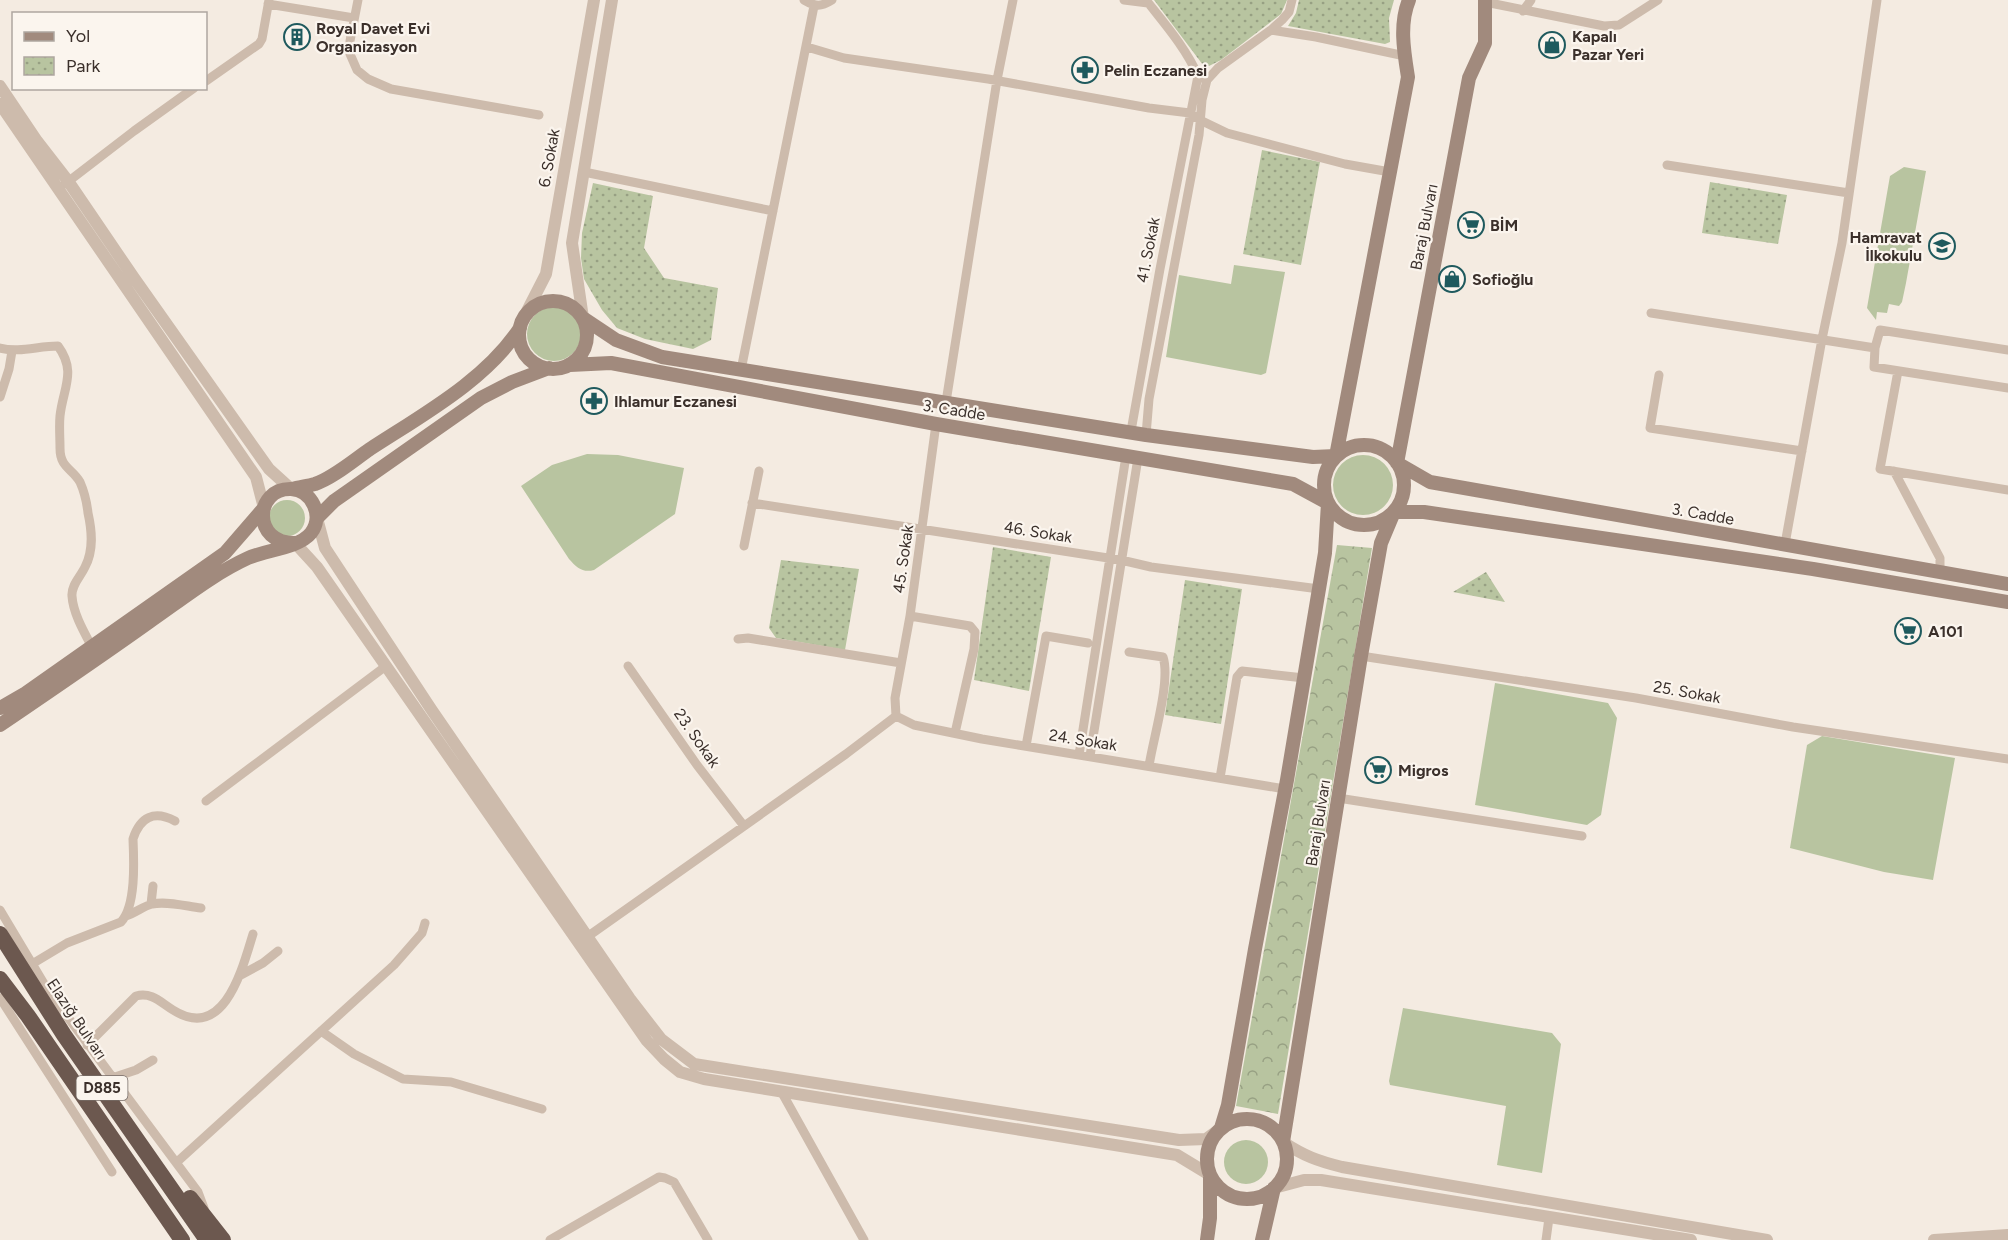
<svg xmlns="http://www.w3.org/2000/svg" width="2008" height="1240" viewBox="0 0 2008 1240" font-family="Figtree,sans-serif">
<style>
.grass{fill:#b8c4a0}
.forest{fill:url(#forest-crowns)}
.park{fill:url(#park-dots)}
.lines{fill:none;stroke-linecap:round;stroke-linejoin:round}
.minor{stroke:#cdbbac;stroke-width:9}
.tertiary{stroke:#cdbbac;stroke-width:12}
.secondary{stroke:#a18a7d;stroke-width:14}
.trunk{stroke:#6c584f;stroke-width:16}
.labels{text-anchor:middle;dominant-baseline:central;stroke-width:4.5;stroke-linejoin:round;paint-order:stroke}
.shield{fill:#fbf5ee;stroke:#756b66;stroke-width:1.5}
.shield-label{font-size:15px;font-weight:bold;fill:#3b302b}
.poi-label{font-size:16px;font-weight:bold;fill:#3b302b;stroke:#fbf5ee;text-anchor:start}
.street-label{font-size:16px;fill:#3b302b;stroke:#fbf5ee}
</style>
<defs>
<pattern id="forest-crowns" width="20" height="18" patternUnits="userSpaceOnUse" patternTransform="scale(1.5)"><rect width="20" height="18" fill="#b8c4a0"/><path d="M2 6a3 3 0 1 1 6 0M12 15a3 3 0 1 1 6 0" fill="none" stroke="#97a083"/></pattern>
<pattern id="park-dots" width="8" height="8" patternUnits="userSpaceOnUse" patternTransform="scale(1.5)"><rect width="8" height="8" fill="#b8c4a0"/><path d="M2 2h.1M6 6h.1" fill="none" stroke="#97a083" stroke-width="1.8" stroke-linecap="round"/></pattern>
</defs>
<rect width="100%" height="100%" fill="#f4ebe1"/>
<path class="grass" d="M1904,167L1926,171L1906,283L1902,302L1899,306L1889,304L1887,313L1877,312L1876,320L1867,308L1890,176Z
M1234,265L1285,272L1266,373L1261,375L1166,357L1179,275L1231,284Z
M527 334a27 27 0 1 1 54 0a27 27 0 1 1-54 0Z
M587,454L618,455L684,468L675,514L594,570C583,573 577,568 569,559L521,486L552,465Z
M1333 485a30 30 0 1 1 60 0a30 30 0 1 1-60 0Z
M269 518a18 18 0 1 1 36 0a18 18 0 1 1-36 0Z
M1495,683L1608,703L1617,718L1601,815L1587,825L1475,805Z
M1822,736L1955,758L1933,880L1884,872L1790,848L1807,745Z
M1403,1008L1552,1033L1561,1044L1542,1173L1497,1165L1506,1106L1390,1085L1389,1081Z
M1224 1162a22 22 0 1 1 44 0a22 22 0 1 1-44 0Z"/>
<path class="forest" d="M1337,545L1372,548L1278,1114L1236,1106Z"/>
<path class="park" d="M1154,0H1287L1281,14L1221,60L1209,66L1203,65Z
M1299,0H1394L1389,18L1390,42L1385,44L1288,26L1296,13Z
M1262,150L1320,162L1301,265L1243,254Z
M1710,182L1787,195L1778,244L1702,233Z
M593,183L653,196L644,248L664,278L718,288L711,340L693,349L645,339L617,328L602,310L584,279L581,258L582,233Z
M993,547L1051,557L1029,691L974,680Z
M781,560L859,569L845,650L776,638L769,628Z
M1486,572L1505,602L1453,592Z
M1185,580L1242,589L1221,724L1165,715Z"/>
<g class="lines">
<path class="minor" d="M358,0L350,41V54L357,70L368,79L391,89L539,115
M804,0C816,7 821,7 832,0
M1124,0L1148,3
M1146,0C1164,23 1186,48 1198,76L1202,78
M1485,2L1604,26L1619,25L1658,0
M268,4L354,18
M1523,11L1531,0
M1271,30L1316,37L1405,56
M807,47L844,58L988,79L1149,108L1190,113L1200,120L1227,133L1345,164L1390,172
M206,81L259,44L262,39L269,0
M1667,165L1849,193
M584,172L773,211
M65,184L134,131L194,88
M1651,313L1875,348
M0,348C19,353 38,346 58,346C77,372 63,388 60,416C59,426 60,438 60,448C60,468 72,468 80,482C84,491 87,504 88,513C92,531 94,550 85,567C81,576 71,585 72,596C73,613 84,632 92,647
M2008,350L1880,330L1875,348L1874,367L2008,388
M741,370L814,6
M1898,371L1880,469L2008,490
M1659,375L1650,428L1802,451
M0,397L9,369L12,351
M946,402L997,80L1013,0
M936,424L910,616L895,698L896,716L914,725L982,739L1285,789
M1131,431L1160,269L1198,76
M1146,435L1149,399L1199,135L1202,100L1207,80L1218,68L1271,30L1282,20L1289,12L1292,0
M1894,471L1940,558V572
M752,503L1121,560L1151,567L1319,589
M1785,544L1822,339L1842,243L1877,0
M744,546L759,471
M910,616L970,626L975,632L974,649L955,733
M738,639L748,638L901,663
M1129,652L1163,657C1171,681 1153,739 1149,766
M1361,656L1636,698L1793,727L2008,759
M628,666L697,765L744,826
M1026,746L1046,636L1088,643
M1079,755L1126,456
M1090,756L1138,458
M1220,778L1237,677L1242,671L1304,678
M1338,798L1582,836
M206,801L386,666
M151,904L153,886
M0,910L49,992L198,1192L204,1208
M126,916C135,913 144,906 152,904C168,901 185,906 201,908
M587,937L846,754L896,716
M32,964L67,943L121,922C136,906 134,862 133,839C140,817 154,810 175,821
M239,976L263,963L278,951
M0,998L112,1172
M321,1031L354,1054L403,1079L451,1082L542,1109
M87,1045L136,996C152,992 160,1002 173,1010C224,1042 242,970 253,934
M112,1078L136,1070L153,1060
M781,1091L864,1240
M177,1162L394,965L422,933L425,923
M550,1240L659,1177L665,1178L674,1182L708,1240
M1546,1240L1549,1218"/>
<path class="tertiary" d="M0,86L37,141L68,181L134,278L269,469L291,489
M0,104L256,477L264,508
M524,317L546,274L594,0
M583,318L572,243L612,0
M317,518L325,548L431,709L630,999L661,1039L694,1064L1179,1140L1206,1139L1221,1128
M295,543L317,567L647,1041L664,1059L680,1072L704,1079L1177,1155L1210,1175
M1283,1142C1304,1156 1318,1161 1342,1167L1767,1240
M1274,1188L1304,1180H1321L1691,1240
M1934,1240L2008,1235"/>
<path class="secondary" d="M1485,0V43L1469,78L1397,463L1430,482L2008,584
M519 335a34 34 0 1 1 68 0a34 34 0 1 1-68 0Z
M583,318L616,340L662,357L1146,435L1313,457L1336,456L1408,77C1404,52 1399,24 1409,0
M570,365L611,363L936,424L1293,484L1328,503L1325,553L1287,780L1255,949L1228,1105L1221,1128
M1324 485a40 40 0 1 1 80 0a40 40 0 1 1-80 0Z
M292,489C300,487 308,486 315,484C333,478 354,460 370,449C422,415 485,381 520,328
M317,518L334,501L481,398L512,382L549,368
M0,708L26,693L225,553L264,508
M0,725C50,691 100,657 149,622C181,600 213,574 248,558C266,550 299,548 311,533C324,516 312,490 291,489C254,488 252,544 295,543
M1207 1159a40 40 0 1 1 80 0a40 40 0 1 1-80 0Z
M1283,1142L1361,656L1381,543L1394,512H1424L1813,569L2008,602
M1207,1240L1210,1218V1177
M1262,1240L1274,1188"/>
<path class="trunk" d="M0,934L64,1035L207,1240
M0,979L28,1016L182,1240
M190,1198L223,1240"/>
</g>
<defs>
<symbol id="building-ring" viewBox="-11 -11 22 22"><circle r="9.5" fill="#fbf5ee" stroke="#1f5a5e" stroke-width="1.5"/><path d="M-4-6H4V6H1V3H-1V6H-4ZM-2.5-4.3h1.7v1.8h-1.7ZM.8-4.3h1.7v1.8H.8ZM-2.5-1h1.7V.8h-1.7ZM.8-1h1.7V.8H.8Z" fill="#1f5a5e"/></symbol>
<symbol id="shop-ring" viewBox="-11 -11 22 22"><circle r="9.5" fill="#fbf5ee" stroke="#1f5a5e" stroke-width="1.5"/><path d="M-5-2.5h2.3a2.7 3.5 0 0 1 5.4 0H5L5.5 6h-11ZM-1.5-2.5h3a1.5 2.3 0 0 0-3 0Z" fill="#1f5a5e"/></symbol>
<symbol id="pharmacy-ring" viewBox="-11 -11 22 22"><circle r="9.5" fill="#fbf5ee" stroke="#1f5a5e" stroke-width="1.5"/><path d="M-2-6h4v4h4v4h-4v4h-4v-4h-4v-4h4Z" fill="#1f5a5e"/></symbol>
<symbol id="supermarket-ring" viewBox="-11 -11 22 22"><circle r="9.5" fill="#fbf5ee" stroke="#1f5a5e" stroke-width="1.5"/><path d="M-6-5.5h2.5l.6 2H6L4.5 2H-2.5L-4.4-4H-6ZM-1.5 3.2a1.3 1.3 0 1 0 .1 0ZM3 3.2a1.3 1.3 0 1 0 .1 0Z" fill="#1f5a5e"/></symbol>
<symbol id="school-ring" viewBox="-11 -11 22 22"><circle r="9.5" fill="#fbf5ee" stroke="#1f5a5e" stroke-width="1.5"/><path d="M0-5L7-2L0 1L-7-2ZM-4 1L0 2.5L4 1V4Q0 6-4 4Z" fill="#1f5a5e"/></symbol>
</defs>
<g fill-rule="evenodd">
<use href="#building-ring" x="282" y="22" width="30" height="30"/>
<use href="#shop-ring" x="1537" y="30" width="30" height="30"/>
<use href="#pharmacy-ring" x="1070" y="55" width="30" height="30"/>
<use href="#supermarket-ring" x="1456" y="210" width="30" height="30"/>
<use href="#school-ring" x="1927" y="231" width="30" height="30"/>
<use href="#shop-ring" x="1437" y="264" width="30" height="30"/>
<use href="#pharmacy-ring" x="579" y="386" width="30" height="30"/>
<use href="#supermarket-ring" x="1893" y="616" width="30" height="30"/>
<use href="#supermarket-ring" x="1363" y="755" width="30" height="30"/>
</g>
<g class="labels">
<rect class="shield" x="76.5" y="1076" width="51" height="24" rx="4.5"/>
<g class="shield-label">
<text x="102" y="1088">D885</text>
</g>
<g class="poi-label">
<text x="316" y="28">Royal Davet Evi<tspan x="316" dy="18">Organizasyon</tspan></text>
<text x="1572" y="36">Kapalı<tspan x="1572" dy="18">Pazar Yeri</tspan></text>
<text x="1104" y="70">Pelin Eczanesi</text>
<text x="1490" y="225">BİM</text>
<text x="1922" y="237" text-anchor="end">Hamravat<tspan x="1922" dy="18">İlkokulu</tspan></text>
<text x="1472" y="279">Sofioğlu</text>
<text x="614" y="401">Ihlamur Eczanesi</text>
<text x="1928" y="631">A101</text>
<text x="1398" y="770">Migros</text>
</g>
<g class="street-label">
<text transform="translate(549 158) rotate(-80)">6. Sokak</text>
<text transform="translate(1424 227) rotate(-79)">Baraj Bulvarı</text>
<text transform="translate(1148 250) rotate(-79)">41. Sokak</text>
<text transform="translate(954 410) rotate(9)">3. Cadde</text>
<text transform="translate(1703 514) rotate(10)">3. Cadde</text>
<text transform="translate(1038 532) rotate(9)">46. Sokak</text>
<text transform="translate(903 559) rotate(-82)">45. Sokak</text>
<text transform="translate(1687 692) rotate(10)">25. Sokak</text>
<text transform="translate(697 738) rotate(55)">23. Sokak</text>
<text transform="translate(1083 740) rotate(9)">24. Sokak</text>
<text transform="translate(1318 823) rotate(-81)">Baraj Bulvarı</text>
<text transform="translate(77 1019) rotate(56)">Elazığ Bulvarı</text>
</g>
</g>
<rect x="12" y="12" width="195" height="78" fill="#fbf5ee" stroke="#aea6a0" stroke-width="1.5"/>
<rect x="24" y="32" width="30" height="9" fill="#a18a7d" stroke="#aea6a0" stroke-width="1.5"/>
<text x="66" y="42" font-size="18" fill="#3b302b">Yol</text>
<rect x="24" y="57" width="30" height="18" fill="url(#park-dots)" stroke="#aea6a0" stroke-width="1.5"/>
<text x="66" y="72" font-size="18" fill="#3b302b">Park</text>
</svg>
